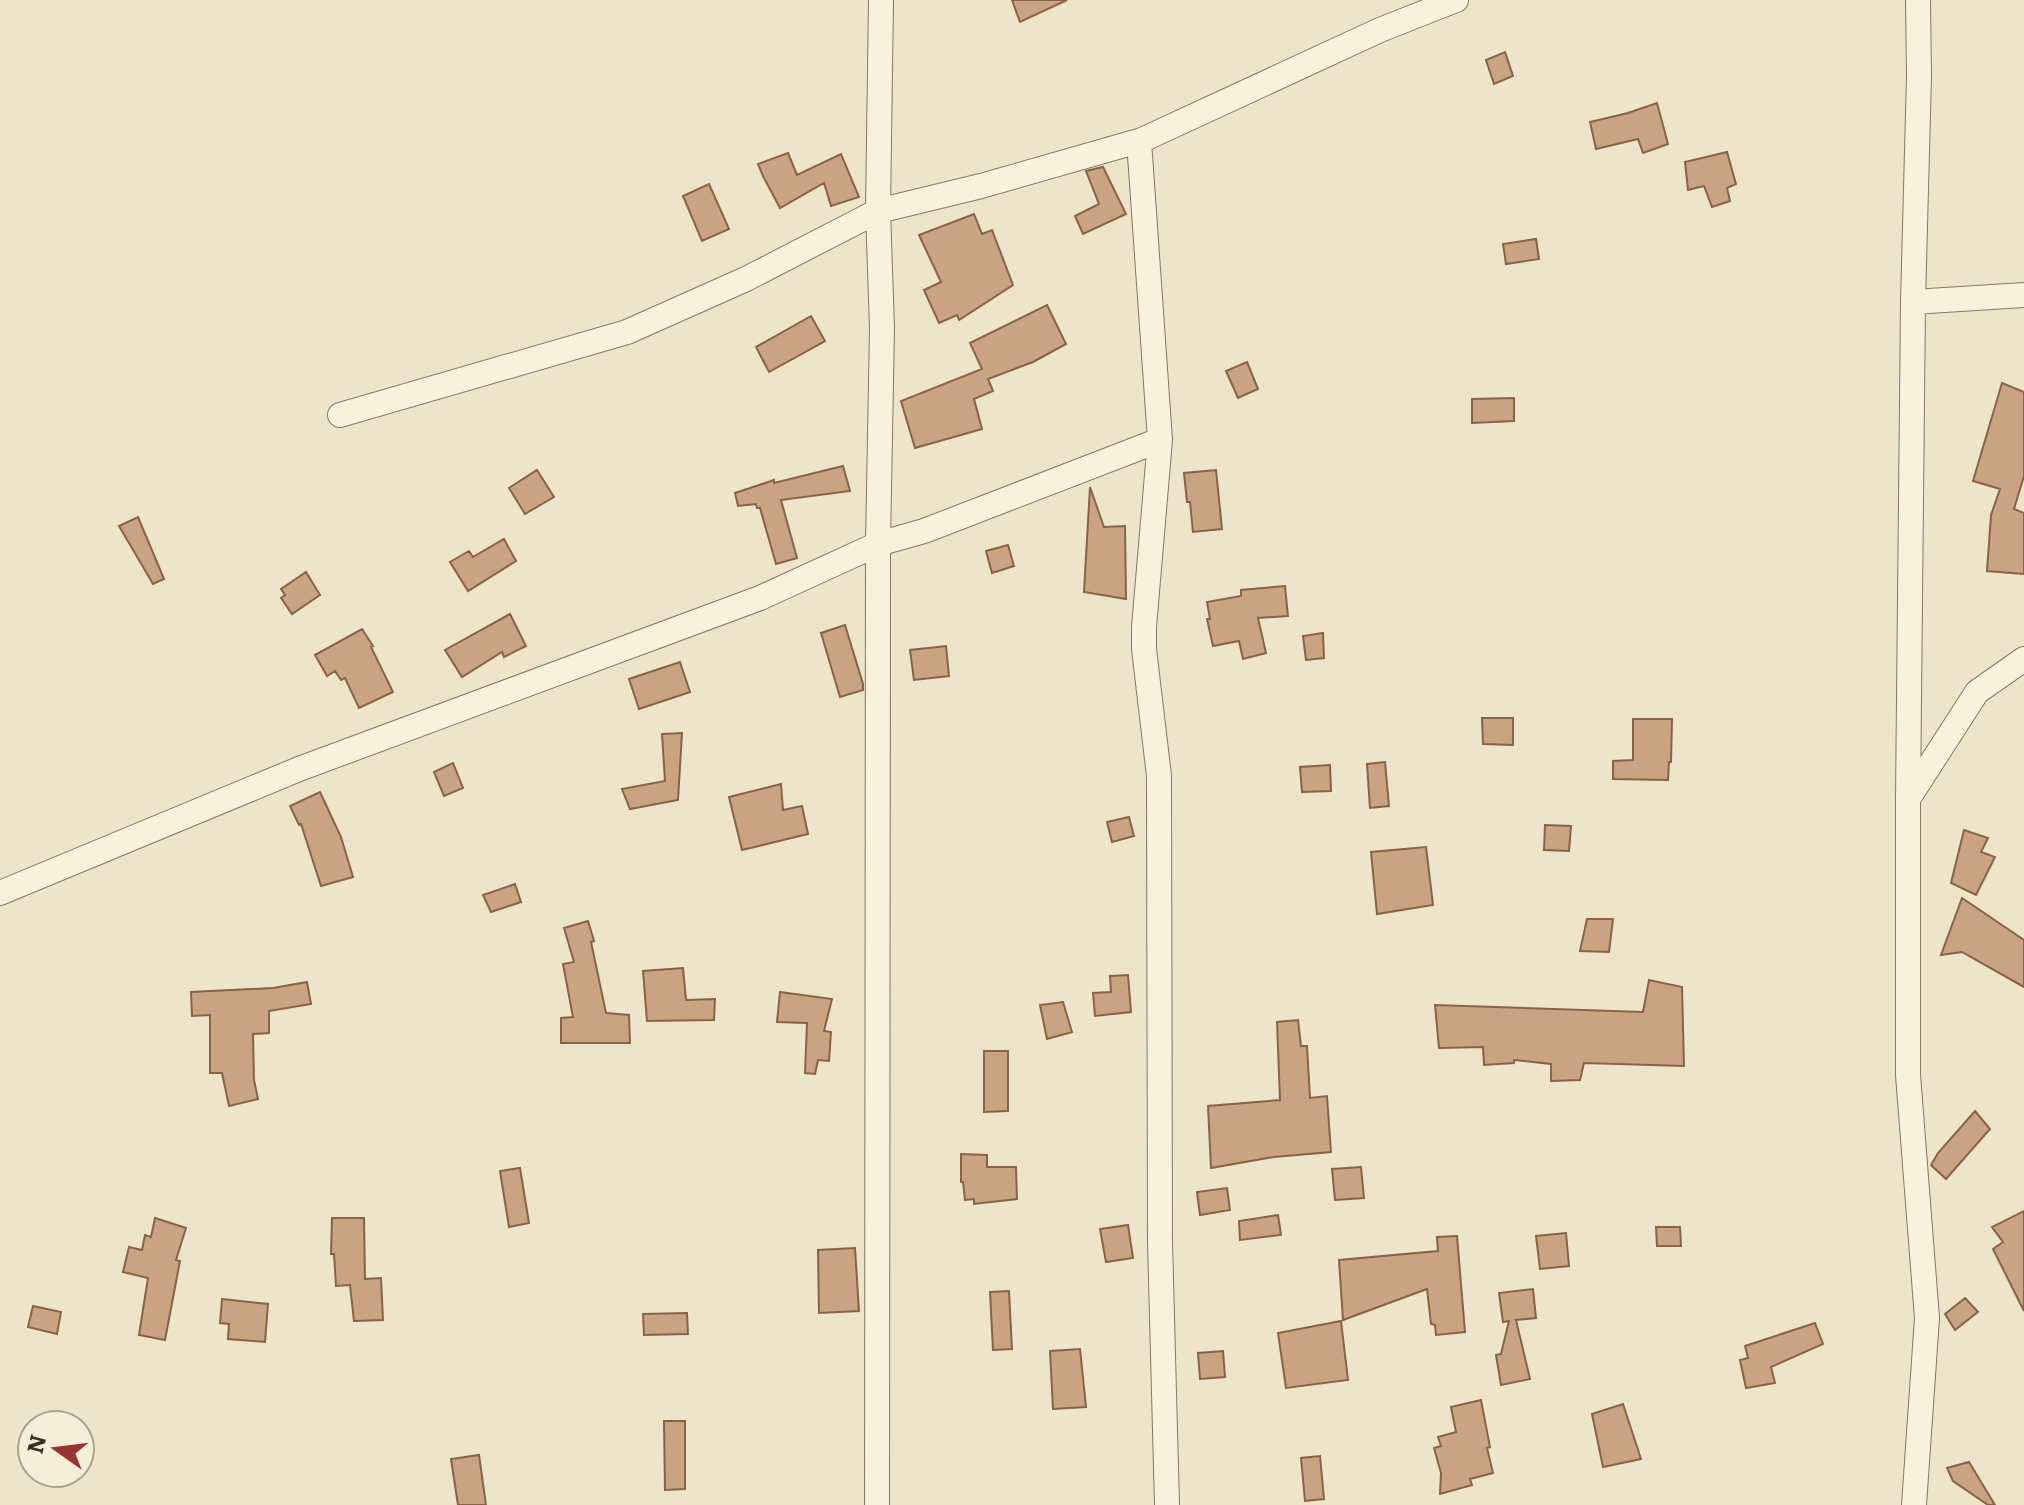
<svg xmlns="http://www.w3.org/2000/svg" width="2024" height="1505" viewBox="0 0 2024 1505" font-family="Literata,serif">
<style>
.building{fill:#c9a382;stroke:#886346;stroke-width:2}
.lines{fill:none;stroke-linecap:round;stroke-linejoin:round}
.minor-casing{stroke:#8a775f;stroke-width:26}
.minor{stroke:#f8f1de;stroke-width:24}
</style>
<rect width="100%" height="100%" fill="#ede4ca"/>
<path class="building" d="M1012,0H1067L1020,22Z
M1505,52L1513,76L1494,84L1486,60Z
M1657,103L1668,144L1643,153L1638,139L1596,149L1590,122L1628,113Z
M1727,152L1736,184L1727,188L1730,201L1712,207L1704,186L1688,190L1685,162Z
M788,153L797,175L841,154L859,197L831,206L824,183L780,208L763,176L758,164Z
M1103,167L1126,214L1083,234L1075,216L1099,204L1086,171Z
M709,184L729,229L702,241L683,196Z
M974,214L982,234L992,230L1013,285L959,320L957,315L939,323L924,290L941,282L919,235Z
M1536,239L1539,259L1506,264L1503,244Z
M1047,305L1066,344L1033,362L988,379L993,391L974,399L982,429L915,448L901,401L982,369L970,343Z
M811,316L825,341L769,372L756,347Z
M1247,362L1258,389L1238,398L1226,371Z
M2002,383L2024,392V476L2014,509L2024,513V574L1987,571L1991,515L2000,489L1973,481Z
M1514,398V421L1472,423V399Z
M843,466L850,491L781,500L797,558L776,564L760,508H757L756,504L738,506L735,493L774,480V483Z
M537,470L554,497L525,514L509,488Z
M1216,470L1222,529L1193,532L1190,502H1187L1184,473Z
M1090,487L1104,527L1125,526L1126,599L1084,592Z
M138,517L164,579L153,584L119,526Z
M504,539L516,561L468,591L450,562L469,551L473,557Z
M1008,545L1014,566L992,573L986,551Z
M306,572L320,595L292,614L281,598L285,595L281,589Z
M1285,586L1288,616L1258,618L1266,653L1243,659L1239,641L1213,646L1207,619H1210L1207,602L1241,596V590Z
M510,614L526,646L504,657L502,652L462,677L445,650Z
M845,625L863,684V690L840,697L821,633Z
M362,629L373,646L371,647L393,692L359,708L345,678L341,680L335,671L327,676L315,655Z
M1323,633L1324,658L1306,660L1303,636Z
M946,646L949,676L914,680L910,650Z
M680,662L690,692L639,709L629,679Z
M1482,718H1513V745L1483,744Z
M1633,719H1672L1671,762H1669L1668,780L1613,779V761L1633,760Z
M682,733L678,800L630,809L622,789L665,781L662,734Z
M1385,762L1389,806L1370,808L1367,764Z
M453,763L463,788L444,796L434,772Z
M1330,765L1331,791L1302,792L1300,767Z
M781,784L783,810L802,806L808,834L742,850L729,797Z
M320,792L341,837L353,877L321,886L301,824L299,825L290,806Z
M1129,817L1134,836L1112,842L1107,822Z
M1545,825L1571,826L1569,851L1544,850Z
M1964,830L1988,838L1981,852L1995,857L1976,895L1951,883Z
M1426,847L1433,905L1377,914L1371,852Z
M515,884L521,902L491,912L483,895Z
M1962,898L2024,940V987L1962,952L1941,955Z
M1587,919H1613L1609,952L1580,951Z
M588,921L594,941L591,942L606,1013L629,1015L630,1043H561V1018L573,1017L563,964L574,962L564,928Z
M683,968L686,1000L715,999L714,1020L647,1021L643,971Z
M1128,975L1131,1012L1095,1016L1093,993L1111,992L1110,976Z
M1649,980L1682,987L1684,1066L1584,1063L1580,1080L1551,1081V1064L1514,1060V1063L1484,1065L1483,1047L1439,1048L1435,1005L1643,1012Z
M307,982L311,1004L269,1011V1033L253,1034L254,1080L258,1099L229,1106L222,1073H210V1015L192,1016L191,992L273,988Z
M780,992L832,999L824,1031L831,1032L829,1061L818,1060L815,1074L805,1073L807,1023L777,1022Z
M1063,1002L1072,1032L1047,1039L1040,1005Z
M1298,1020L1301,1046H1307L1310,1098L1327,1096L1331,1152L1274,1157L1211,1168L1208,1106L1280,1100L1277,1022Z
M984,1051H1008V1111L984,1112Z
M1975,1111L1990,1129L1946,1179L1931,1165L1938,1153Z
M961,1154L987,1155V1167H1016L1017,1199L974,1204V1199L965,1200L963,1182H961Z
M1361,1167L1364,1198L1335,1200L1332,1169Z
M520,1168L529,1223L509,1227L500,1171Z
M1227,1188L1230,1210L1200,1215L1197,1192Z
M2024,1211V1311L1993,1249L2003,1242L1992,1227Z
M1278,1215L1281,1235L1240,1240L1239,1221Z
M155,1218L186,1228L176,1260L180,1261L165,1340L139,1335L148,1278L123,1272L129,1247L142,1250L145,1235L151,1237Z
M332,1218H364L365,1279L381,1278L383,1320L354,1321L350,1285L336,1286L334,1254H331Z
M1128,1225L1133,1258L1106,1262L1100,1229Z
M1656,1227H1680L1681,1246H1657Z
M1566,1233L1569,1266L1540,1269L1536,1236Z
M1457,1236L1465,1332L1436,1335L1435,1325L1431,1324L1427,1289L1343,1320L1339,1260L1438,1251L1437,1237Z
M855,1248L859,1311L819,1313L818,1250Z
M1533,1289L1536,1318L1516,1320L1530,1379L1501,1385L1496,1355L1501,1354L1509,1321L1503,1322L1499,1293Z
M1009,1291L1012,1349L993,1350L990,1292Z
M1965,1298L1978,1312L1955,1330L1945,1314Z
M222,1299L268,1304L265,1342L228,1339L229,1324L220,1323Z
M33,1306L61,1312L57,1334L28,1327Z
M687,1313L688,1334L644,1335L643,1314Z
M1341,1321L1348,1380L1286,1388L1278,1333Z
M1815,1323L1823,1344L1771,1367L1775,1383L1746,1388L1740,1360L1748,1358L1745,1346Z
M1080,1349L1086,1407L1053,1409L1050,1351Z
M1223,1351L1225,1377L1200,1379L1198,1353Z
M1481,1400L1490,1447L1487,1448L1493,1473L1470,1479L1472,1485L1440,1494L1441,1473L1434,1448L1441,1446L1438,1437L1456,1432L1451,1407Z
M1623,1404L1641,1459L1603,1467L1592,1414Z
M664,1421H685V1489L665,1490Z
M479,1455L486,1505H458L451,1459Z
M1320,1456L1324,1499L1305,1501L1301,1458Z
M1969,1462L1995,1505H1988L1953,1481L1947,1468Z"/>
<g class="lines">
<defs>
<path id="minor" d="M1139,141L1160,440L1144,627V649L1159,776L1160,1242L1167,1505
M1913,302L2024,295
M340,415L627,332L746,279L878,211L981,186L1142,140L1380,30L1456,0
M1908,799L1977,692L2024,659
M0,893L299,769L760,598L878,544L924,531L1160,440
M877,1505L878,544L882,328L878,211L881,0
M1914,1505L1927,1318L1908,1075V799L1913,302L1919,76L1918,0"/>
</defs>
<use href="#minor" class="minor-casing"/>
<use href="#minor" class="minor"/>
</g>
<g transform="translate(56 1449) rotate(284)"><circle r="38" fill="#f5eeda" stroke="#aba290" stroke-width="2"/>
<path d="M0-6L14 30L0 20L-14 30Z" fill="#963532"/>
<text y="-12" font-size="22" font-weight="bold" text-anchor="middle" fill="#3b2f22">N</text>
</g>
</svg>
